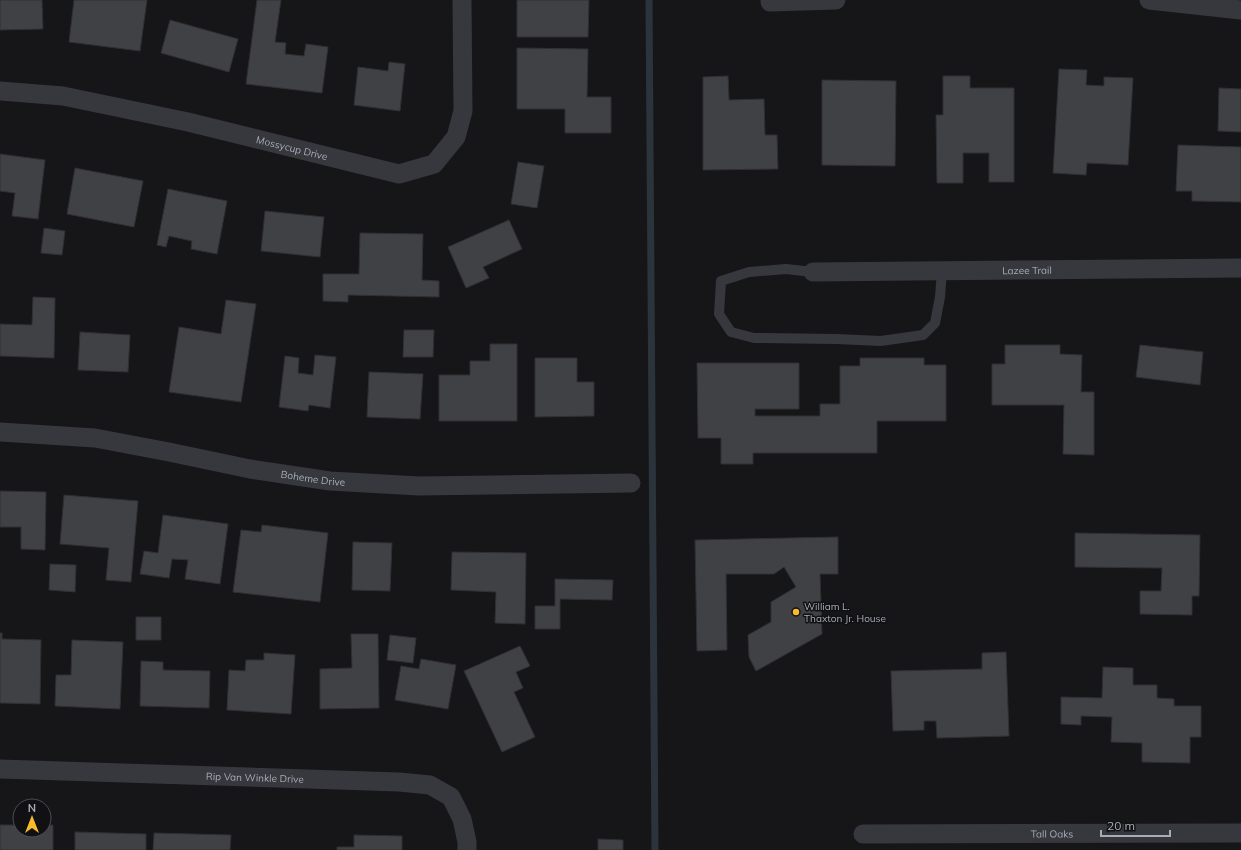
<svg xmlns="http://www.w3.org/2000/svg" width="1241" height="850" viewBox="0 0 1241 850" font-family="Mulish,sans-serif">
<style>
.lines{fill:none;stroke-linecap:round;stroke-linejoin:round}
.stream{stroke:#2b343d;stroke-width:7}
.building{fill:#404145;stroke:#303034}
.lane{stroke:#37383d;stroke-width:10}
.street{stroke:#37383d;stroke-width:19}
.poi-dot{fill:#f9bb2d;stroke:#111113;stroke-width:1.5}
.labels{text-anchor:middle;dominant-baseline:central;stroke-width:3;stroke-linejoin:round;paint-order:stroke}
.street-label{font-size:10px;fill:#a7acb9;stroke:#111113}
.poi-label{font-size:10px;fill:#a7acb9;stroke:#111113;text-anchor:start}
</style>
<rect width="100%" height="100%" fill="#161618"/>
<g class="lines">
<path class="stream" d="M649,0L655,850"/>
</g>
<path class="building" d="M0,0H42L43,29L0,30Z
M74,0H147L140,51L69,42Z
M257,0H281L275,42L286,43L285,54L304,56L306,44L328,47L322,93L246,84Z
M517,0H589L588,37H517Z
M170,20L238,39L229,72L161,53Z
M517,48L588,49L587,97H611V133H565V109H517Z
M389,62L405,64L400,111L354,105L358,67L388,71Z
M1059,69L1087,70L1086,85L1104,86V77L1133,78L1128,165L1087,163L1086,175L1053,173Z
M728,76L729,100L764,99L765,135H777L778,169L703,170V77Z
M943,76H970V88H1014V182H989V153H963V183H937L936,115H943Z
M822,80L896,81L895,166L822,165Z
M1219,88L1241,89V132L1218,131Z
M1178,145L1241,147V202L1192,201V191H1176Z
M0,154L45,160L38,219L12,216L15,193L0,191Z
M518,162L544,166L537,208L511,204Z
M75,168L143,181L134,227L67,214Z
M168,189L227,201L217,254L191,249L192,241L169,236L166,247L157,245Z
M265,211L324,217L320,257L261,251Z
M509,220L522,249L483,267L489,278L466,288L448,247Z
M44,228L65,231L62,255L41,253Z
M360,233L423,234L422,280L439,281V297L348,295V302L323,301V274H359Z
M33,297L55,298L54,358L0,356V324L32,325Z
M226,300L256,304L241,402L169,392L179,327L221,334Z
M404,330H434L433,357H403Z
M80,332L130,335L128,372L78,370Z
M490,344H517V421H439V375H470V361H490Z
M1005,345H1060V354L1082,355L1081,392H1094V455L1063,454L1064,405H992V364H1005Z
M1140,345L1203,352L1200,385L1136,377Z
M315,355L336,357L330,408L309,405L308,411L279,407L285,356L299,358L298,373L313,375Z
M535,358H577V382H594V416L535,417Z
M860,358H924V365H946V421H877V453H753V464H721V438H698L697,363H799V409H755V416H820V404H840V366H860Z
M369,372L423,374L420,419L367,417Z
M0,491L46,492L45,550L21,549V527H0Z
M64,495L138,501L131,582L106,580L109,548L60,544Z
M163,515L228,524L220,584L185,579L188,560L172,559L169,578L140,574L144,551L158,553Z
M262,525L328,533L320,602L233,592L241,530L261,532Z
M1075,533L1200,535L1199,596H1192V615L1140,614V591H1161L1162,568L1075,567Z
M838,537V574H820L822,634L756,671L749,657L748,635L771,622V602L796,587L784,567L774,574H726L727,650L697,651L695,540Z
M353,542L392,543L390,591L352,590Z
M452,552L526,553L525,624L495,623L496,592L451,590Z
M50,564L76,565L75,592L49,590Z
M555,579L613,580L612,600L560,599V629H535V606H555Z
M136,617H161V640H136Z
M0,633H2V639L41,640L40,704L0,703Z
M351,634H378L379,708L320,709V669L352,668Z
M390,635L416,638L413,663L387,660Z
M72,640L123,642L120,709L55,706L56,675H71Z
M520,646L530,666L516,672L523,688L514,692L535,737L502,752L464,671Z
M1006,652L1009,736L937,738L936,721H924V730L893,731L891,671L982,669V653Z
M264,653L295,655L291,714L227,710L229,670L245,671L246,660H264Z
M421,659L456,665L448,709L395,700L401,666L419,669Z
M141,661L163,662V670L210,671L209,708L140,706Z
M1103,667L1133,668V685H1157V698L1174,699V706H1201V737H1190V763L1142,762V743L1111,742L1112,717L1081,716V725L1061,724V697L1102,698Z
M0,825H20V830H44V825H53V850H0Z
M75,832L146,834V850H75Z
M154,833L231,835L230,850H153Z
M354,835L402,836V850H337V847H354Z
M598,839L623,840V850H598Z"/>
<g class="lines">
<path class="lane" d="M813,272L786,269L749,272L721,281L719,314L731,332L754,338L836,339L881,341L923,335L935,323L940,297L942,271"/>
<g class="street">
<path d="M1149,0L1241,10"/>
<path d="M770,2L836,0"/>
<path id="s1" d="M0,91L63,96L188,122L399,174L434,164L456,137L463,111L462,0"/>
<path id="s2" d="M813,272L1241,268"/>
<path id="s3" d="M0,432L95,438L169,452L250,469L330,481L419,486L631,483"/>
<path id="s4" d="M0,769L399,782L430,785L451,797L462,819L467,842V850"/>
<path id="s5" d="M863,834L1241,833"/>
</g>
</g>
<circle class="poi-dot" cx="796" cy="612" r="4"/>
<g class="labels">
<g class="street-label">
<text stroke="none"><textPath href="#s1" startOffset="298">Mossycup Drive</textPath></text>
<text stroke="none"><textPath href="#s2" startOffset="214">Lazee Trail</textPath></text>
<text stroke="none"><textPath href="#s3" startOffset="317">Boheme Drive</textPath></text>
<text stroke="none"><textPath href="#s4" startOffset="255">Rip Van Winkle Drive</textPath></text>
<text stroke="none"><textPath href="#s5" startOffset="189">Tall Oaks</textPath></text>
</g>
<g class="poi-label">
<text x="804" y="606">William L.<tspan x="804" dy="12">Thaxton Jr. House</tspan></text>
</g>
</g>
<g transform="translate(32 818)"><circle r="19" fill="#111113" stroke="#4d4f55"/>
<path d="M0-3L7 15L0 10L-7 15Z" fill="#f9bb2d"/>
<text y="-6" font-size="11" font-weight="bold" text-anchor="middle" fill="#a7acb9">N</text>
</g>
<path d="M1101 830v6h69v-6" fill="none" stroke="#a7acb9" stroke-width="2"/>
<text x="1107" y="830" font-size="12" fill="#a7acb9" stroke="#111113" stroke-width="3" paint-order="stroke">20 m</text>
</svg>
